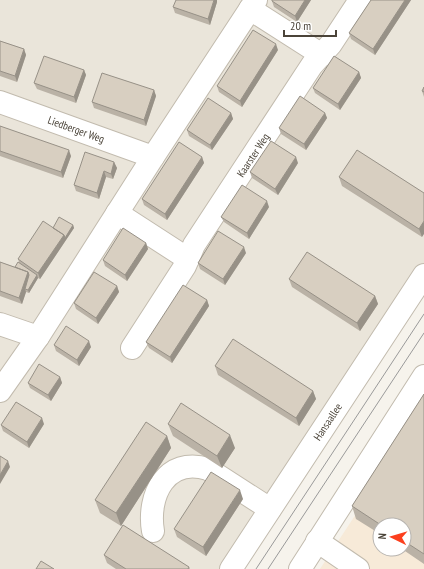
<svg xmlns="http://www.w3.org/2000/svg" width="424" height="569" viewBox="0 0 424 569" font-family="'PT Sans Narrow',sans-serif">
<style>
.residential{fill:#eae5da}
.commercial{fill:#f7ead8;fill-rule:evenodd}
.lines{fill:none;stroke-linecap:round;stroke-linejoin:round}
.minor-casing{stroke:#c2bbae;stroke-width:24}
.minor{stroke:#fff;stroke-width:22}
.tram{stroke:#9a9a9a;stroke-width:1}
.wall{fill:#bab2a6}
.shaded-wall{fill:#979187}
.building{fill:#d8cfc1;stroke:#979187}
.labels{text-anchor:middle;dominant-baseline:central;stroke-width:3;stroke-linejoin:round;paint-order:stroke}
.street-label{font-size:11px;fill:#4b4439;stroke:#fff}
</style>
<rect width="100%" height="100%" fill="#f6f3ec"/>
<path class="residential" d="M0,0H424V264L346,382L220,569H0Z"/>
<path class="commercial" d="M424,410V569H320ZM380,525H404V549H380Z"/>
<g class="lines">
<defs>
<g id="minor">
<path d="M250,9L322,55"/>
<path id="s1" d="M0,102L153,157"/>
<path d="M117,213L188,259"/>
<path d="M0,324L38,337"/>
<path id="s2" d="M132,348L185,266L194,245L312,65L331,44L360,0"/>
<path d="M0,391L38,337L153,157L256,0"/>
<path d="M153,531C147,496 166,456 208,469L270,509"/>
<path d="M317,541L358,569"/>
<path id="s3" d="M231,569L424,275"/>
<path d="M300,569L424,376"/>
</g>
</defs>
<use href="#minor" class="minor-casing"/>
<use href="#minor" class="minor"/>
<path class="tram" d="M256,569L424,314
M268,569L424,333"/>
</g>
<path class="wall" d="M311,0L297,22L274,7L272,1Z
M371,0H411L375,55L351,39L349,33Z
M217,2L210,25L175,13L173,7Z
M0,41L24,49L26,55L17,82L0,76Z
M278,50L242,107L219,92L217,86Z
M84,70L86,75L76,103L37,89L34,83Z
M359,72L361,78L340,110L315,93L313,88Z
M424,87V97L422,91Z
M154,90L156,96L146,126L94,108L92,102Z
M231,113L233,119L212,150L189,136L187,130Z
M325,113L327,118L306,150L281,134L279,128Z
M0,126L71,156L63,178L0,156Z
M202,157L204,163L167,220L144,205L142,199Z
M114,162L117,168L113,179L106,177L99,199L76,191L74,185Z
M298,163L278,195L252,178L250,172Z
M339,177L424,193L422,237L342,186Z
M269,207L249,239L224,222L221,217Z
M73,225L74,228L40,279L38,278L29,293L26,292L22,304L0,296V262L15,267L19,262L18,259L53,228Z
M146,243L148,249L127,281L105,266L103,260Z
M246,253L225,285L200,269L198,263Z
M289,279L375,296L378,304L360,331L292,287Z
M117,286L119,292L98,324L76,309L74,303Z
M207,300L209,306L172,363L149,348L146,342Z
M54,345L91,347L79,366L56,351Z
M215,366L313,391L316,399L299,426L218,375Z
M60,377L62,383L51,401L30,388L28,383Z
M424,394V564L402,549H404V525H380V534L356,519L352,506Z
M44,424L29,448L3,431L1,425Z
M168,424L235,448L222,468L173,436Z
M167,436L171,448L121,526L100,513L95,500Z
M243,499L206,556L177,537L174,529Z
M104,555L189,567L190,569H116L107,563Z"/>
<path class="shaded-wall" d="M214,0H217V2L210,25L208,19Z
M305,0H311L297,22L295,16Z
M405,0H411L375,55L373,49Z
M276,44L278,50L242,107L240,101Z
M24,49L26,55L17,82L15,76Z
M84,70L86,75L76,103L74,97Z
M359,72L361,78L340,110L338,104Z
M154,90L156,96L146,126L144,120Z
M231,113L233,119L212,150L210,145Z
M325,113L327,118L306,150L304,144Z
M69,150L71,156L63,178L61,172Z
M202,157L204,163L167,220L165,214Z
M296,157L298,163L278,195L275,189Z
M114,162L117,168L113,179L111,174Z
M104,171L106,177L99,199L97,193Z
M267,201L269,207L249,239L247,233Z
M424,221V234L422,237L419,229Z
M73,225L74,228L40,279L38,273L64,235Z
M146,243L148,249L127,281L125,275Z
M244,247L246,253L225,285L223,279Z
M28,272L31,278L25,289L26,292L22,304L19,298Z
M37,275L38,278L29,293L28,290Z
M117,286L119,292L98,324L96,318Z
M375,296L378,304L360,331L357,323Z
M207,300L209,306L172,363L170,357Z
M89,341L91,347L79,366L77,360Z
M60,377L62,383L51,401L48,395Z
M313,391L316,399L299,426L296,418Z
M42,418L44,424L29,448L27,442Z
M230,435L235,448L222,468L217,456Z
M167,436L171,448L121,526L116,513Z
M8,461L10,467L0,484V475Z
M240,490L243,499L206,556L203,547Z"/>
<path class="building" d="M176,0H214L208,19L173,7Z
M272,0H305L295,16L272,1Z
M371,0H405L373,49L349,33Z
M253,30L276,44L240,101L217,86Z
M0,41L24,49L15,76L0,71Z
M44,56L84,70L74,97L34,83Z
M334,56L359,72L338,104L313,88Z
M102,73L154,90L144,120L92,102Z
M424,87V92L422,91Z
M300,96L325,113L304,144L279,128Z
M208,98L231,113L210,145L187,130Z
M0,126L69,150L61,172L0,151Z
M271,141L296,157L275,189L250,172Z
M179,142L202,157L165,214L142,199Z
M357,150L424,193V221L419,229L339,177Z
M85,152L114,162L111,174L104,171L97,193L74,185Z
M242,185L267,201L247,233L221,217Z
M59,217L73,225L65,238L64,235L53,228Z
M43,221L64,235L38,273L18,259Z
M123,228L146,243L125,275L103,260Z
M218,231L244,247L223,279L198,263Z
M307,252L375,296L357,323L289,279Z
M0,262L28,272L19,298L0,291Z
M18,262L37,275L28,290L25,289L29,275L28,272L15,267Z
M94,272L117,286L96,318L74,303Z
M183,285L207,300L170,357L146,342Z
M66,326L89,341L77,360L54,345Z
M233,339L313,391L296,418L215,366Z
M39,364L60,377L48,395L28,383Z
M424,394V554L404,541V525H381L352,506Z
M16,402L42,418L27,442L1,425Z
M181,403L230,435L217,456L168,424Z
M146,422L167,436L116,513L95,500Z
M0,456L8,461L0,475Z
M211,472L240,490L203,547L174,529Z
M123,525L189,567L188,569H126L104,555Z
M41,561L54,569H36Z"/>
<g class="labels">
<g class="street-label">
<text stroke="none"><textPath href="#s1" startOffset="81">Liedberger Weg</textPath></text>
<text stroke="none"><textPath href="#s2" startOffset="228">Kaarster Weg</textPath></text>
<text stroke="none"><textPath href="#s3" startOffset="176">Hansaallee</textPath></text>
</g>
</g>
<g transform="translate(392 537) rotate(275)"><circle r="19" fill="#ffffff" stroke="#b7b4b0"/>
<path d="M0-3L7 15L0 10L-7 15Z" fill="#fc3f1d"/>
<text y="-6" font-size="11" font-weight="bold" text-anchor="middle" fill="#4b4439">N</text>
</g>
<path d="M284 30v6h52v-6" fill="none" stroke="#4b4439" stroke-width="2"/>
<text x="290" y="30" font-size="12" fill="#4b4439" stroke="#ffffff" stroke-width="3" paint-order="stroke">20 m</text>
</svg>
